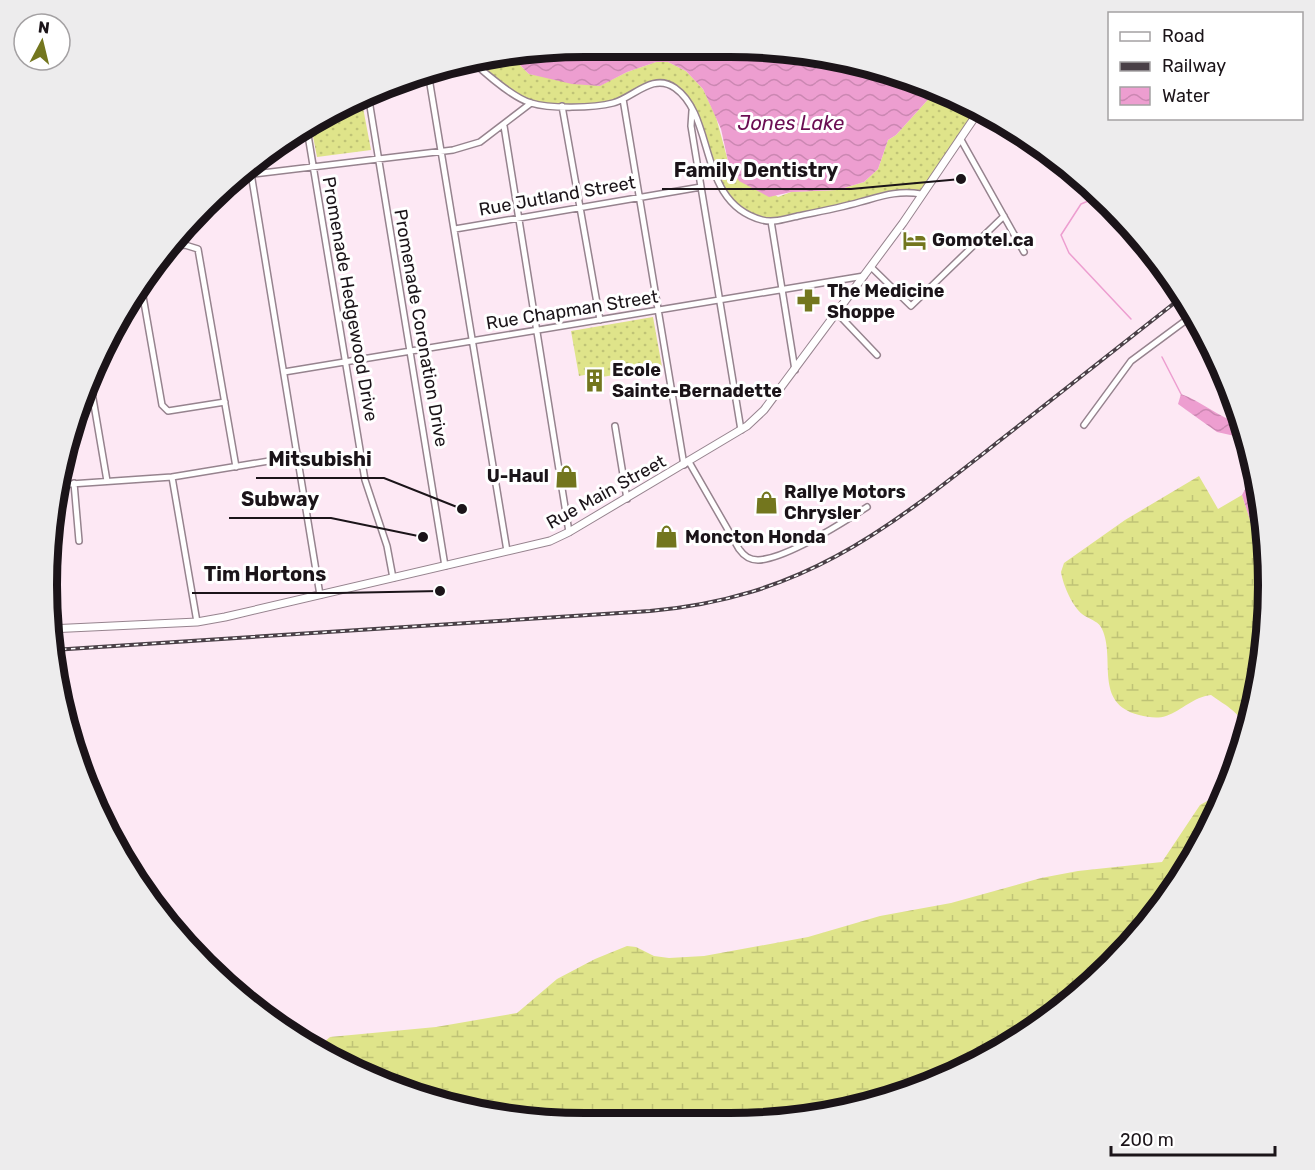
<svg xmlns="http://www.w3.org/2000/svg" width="1315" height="1170" viewBox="0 0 1315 1170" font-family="Rubik,sans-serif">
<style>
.grass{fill:url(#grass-dots)}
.wetland{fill:url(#wetland-marsh)}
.water{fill:url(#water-waves)}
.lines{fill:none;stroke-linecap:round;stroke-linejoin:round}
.stream{stroke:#ed9ed0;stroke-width:1.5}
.minor-casing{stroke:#96838e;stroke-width:8}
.major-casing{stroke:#96838e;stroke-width:9}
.minor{stroke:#fff;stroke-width:5}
.major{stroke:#fff;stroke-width:7}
.rail-casing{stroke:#4a4047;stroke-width:4}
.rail{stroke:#fff;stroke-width:1.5;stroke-dasharray:4.5;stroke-linecap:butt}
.labels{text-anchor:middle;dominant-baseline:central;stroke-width:6;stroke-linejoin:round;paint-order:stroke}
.street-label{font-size:18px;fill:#1b1419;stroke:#fff}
.poi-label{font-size:18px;font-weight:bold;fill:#1b1419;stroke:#fff;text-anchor:start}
.water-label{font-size:20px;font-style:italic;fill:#6b0e53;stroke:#fff}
.rim{fill:none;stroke:#1b1419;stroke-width:8}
.leader{fill:none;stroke:#1b1419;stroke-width:2}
.callout-dot{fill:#1b1419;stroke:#fff;stroke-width:2}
.callout-label{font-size:20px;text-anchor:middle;font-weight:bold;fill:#1b1419;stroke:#fff;stroke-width:6;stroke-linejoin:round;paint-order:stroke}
</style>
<defs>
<pattern id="grass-dots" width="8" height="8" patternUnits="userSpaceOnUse" patternTransform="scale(1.5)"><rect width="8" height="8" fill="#dfe48a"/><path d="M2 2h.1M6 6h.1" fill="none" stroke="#bfc376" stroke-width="1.8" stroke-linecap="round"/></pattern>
<pattern id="wetland-marsh" width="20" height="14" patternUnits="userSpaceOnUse" patternTransform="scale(1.5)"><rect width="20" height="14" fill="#dfe48a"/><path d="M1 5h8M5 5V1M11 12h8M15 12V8" fill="none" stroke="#bfc376"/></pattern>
<pattern id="water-waves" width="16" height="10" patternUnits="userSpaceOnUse" patternTransform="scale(1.5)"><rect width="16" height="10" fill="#ed9ed0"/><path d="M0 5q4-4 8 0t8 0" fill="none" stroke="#cb87b2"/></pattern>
</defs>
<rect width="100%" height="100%" fill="#fde8f4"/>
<path class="grass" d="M505,57L517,62L529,74L599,86L627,72L656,62H668L686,71L703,89L716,117L728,161L778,197L791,192L837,190L864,182L878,169L888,140L896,135L933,94L979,111L921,194L905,191L785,219L762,220L734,203L715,175L699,126L680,92L660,83L613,103L562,106L531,103L493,80L472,61Z
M361,97L371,150L317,157L311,126L347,102Z
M653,317L662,367L602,377L601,372L579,376L571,331Z"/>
<path class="wetland" d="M1199,476L1218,509L1242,495L1260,551L1267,561L1264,655L1246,733C1244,714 1226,706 1211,695C1193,697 1183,710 1166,716C1157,719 1148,717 1139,715C1093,703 1116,659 1102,629C1099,622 1092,620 1085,616C1073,609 1063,585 1061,572L1064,563L1125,520Z
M1225,791L1197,854L1135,940L1058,1012L968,1068L870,1105L765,1122H549L446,1105L347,1068L316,1049L330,1037L436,1027L517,1013L557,979L595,959L627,946L636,947L654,956L669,958L704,956L808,937L880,916L951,903L1041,878L1078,871L1162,862L1200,805Z"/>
<path class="water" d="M585,47L835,57L933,94L896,135L888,140L878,169L864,182L837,190L791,192L769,197L739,181L728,161L721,129L703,89L686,71L668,62H656L627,72L600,86L572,84L529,74L517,62L505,57Z
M1181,394C1203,402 1219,418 1242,424L1248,439L1217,432L1178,404Z
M1254,472L1267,549V561L1260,551L1242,495Z"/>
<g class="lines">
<path class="stream" d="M1100,196L1081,204L1061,235L1069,253L1131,319
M1162,357L1181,394"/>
<defs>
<path id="minor" d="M472,61C486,74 514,98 531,103C550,109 594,108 613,103C633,98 653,72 675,88C716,117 697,203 762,220C773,223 786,219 798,216C818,212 839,208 860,202C882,196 898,190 921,194
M428,72L507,551
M368,94L445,566
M623,99L684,465
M562,106L600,320
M692,111L691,126L741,430
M504,126L569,532
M307,129L365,480L387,546L393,578
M960,138L1024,252
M250,167L320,595
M237,176L453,150L480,142L531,103
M771,221L795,370
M455,229L701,187
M167,247L185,245L198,249L236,467
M871,267L911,306L1004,216
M141,285L162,405L168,411L225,402
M837,313L877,355
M284,372L864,276
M89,375L107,481
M82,396L93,394
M1084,425L1131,361L1193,315
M615,426L627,499
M689,462L739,549C744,556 749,560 758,560C786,559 844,522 867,507
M172,477L197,622
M74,483L79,541
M56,485L172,477L299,456"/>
<path id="major" d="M49,629L197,622L225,617L550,541L569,532L747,426L764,410L903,223L979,111"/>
</defs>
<use href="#minor" class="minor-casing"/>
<use href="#major" class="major-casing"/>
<use href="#minor" class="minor"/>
<use href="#major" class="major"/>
<defs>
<path id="rail" d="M53,650L650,611C805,597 886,530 1003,438C1063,391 1122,344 1182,297"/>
</defs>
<use href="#rail" class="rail-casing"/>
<use href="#rail" class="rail"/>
</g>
<defs>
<symbol id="hotel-bare" viewBox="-9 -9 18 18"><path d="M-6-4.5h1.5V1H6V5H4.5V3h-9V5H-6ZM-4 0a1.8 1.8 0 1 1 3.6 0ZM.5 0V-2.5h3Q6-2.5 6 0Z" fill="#73761e" stroke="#fff" stroke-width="2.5" paint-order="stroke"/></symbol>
<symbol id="pharmacy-bare" viewBox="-9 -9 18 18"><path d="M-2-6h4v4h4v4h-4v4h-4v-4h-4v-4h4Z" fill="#73761e" stroke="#fff" stroke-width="2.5" paint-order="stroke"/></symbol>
<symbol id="building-bare" viewBox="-9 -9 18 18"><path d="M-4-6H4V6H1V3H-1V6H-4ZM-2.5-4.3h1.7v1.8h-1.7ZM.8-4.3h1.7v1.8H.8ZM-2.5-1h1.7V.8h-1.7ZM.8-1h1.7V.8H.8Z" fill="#73761e" stroke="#fff" stroke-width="2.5" paint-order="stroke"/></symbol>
<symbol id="shop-bare" viewBox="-9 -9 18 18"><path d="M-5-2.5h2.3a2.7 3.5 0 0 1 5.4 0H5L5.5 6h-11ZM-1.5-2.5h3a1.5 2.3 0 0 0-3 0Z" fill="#73761e" stroke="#fff" stroke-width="2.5" paint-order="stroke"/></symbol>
</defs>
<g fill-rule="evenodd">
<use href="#hotel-bare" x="898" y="224" width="33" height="33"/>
<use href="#pharmacy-bare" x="792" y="284" width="33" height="33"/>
<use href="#building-bare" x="578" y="364" width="33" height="33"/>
<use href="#shop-bare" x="550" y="460" width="33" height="33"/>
<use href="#shop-bare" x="750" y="486" width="33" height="33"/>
<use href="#shop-bare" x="650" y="520" width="33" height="33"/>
</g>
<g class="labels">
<g class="street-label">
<text transform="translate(557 196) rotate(-10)">Rue Jutland Street</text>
<text transform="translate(350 299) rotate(80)">Promenade Hedgewood Drive</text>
<text transform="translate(572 310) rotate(-9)">Rue Chapman Street</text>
<text transform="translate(421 328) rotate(80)">Promenade Coronation Drive</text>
<text transform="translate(606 492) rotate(-29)">Rue Main Street</text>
</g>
<g class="poi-label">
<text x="932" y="240">Gomotel.ca</text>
<text x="827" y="291">The Medicine<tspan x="827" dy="21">Shoppe</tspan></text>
<text x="612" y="370">Ecole<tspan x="612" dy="21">Sainte-Bernadette</tspan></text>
<text x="549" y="476" text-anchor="end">U-Haul</text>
<text x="784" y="492">Rallye Motors<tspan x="784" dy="21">Chrysler</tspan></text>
<text x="685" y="537">Moncton Honda</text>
</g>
<g class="water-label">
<text x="791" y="123">Jones Lake</text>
</g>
</g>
<path d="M0 0H1315V1170H0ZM585 57H730A528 528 0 0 1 1258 585V585A528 528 0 0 1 730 1113H585A528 528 0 0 1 57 585V585A528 528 0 0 1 585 57Z" fill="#edeced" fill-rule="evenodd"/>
<path class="rim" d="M585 57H730A528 528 0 0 1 1258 585V585A528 528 0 0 1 730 1113H585A528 528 0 0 1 57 585V585A528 528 0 0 1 585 57Z"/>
<path class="leader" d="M961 179L851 189H662M462 509L384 478H256M423 537L331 518H229M440 591L338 593H192"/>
<g class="callout-dot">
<circle cx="961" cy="179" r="6"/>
<circle cx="462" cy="509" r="6"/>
<circle cx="423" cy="537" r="6"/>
<circle cx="440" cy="591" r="6"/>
</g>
<g class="callout-label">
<text x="756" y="177">Family Dentistry</text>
<text x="320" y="466">Mitsubishi</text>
<text x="280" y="506">Subway</text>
<text x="265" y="581">Tim Hortons</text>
</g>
<rect x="1108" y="12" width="195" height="108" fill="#ffffff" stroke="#a4a1a3" stroke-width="1.5"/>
<rect x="1120" y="32" width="30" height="9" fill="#ffffff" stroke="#a4a1a3" stroke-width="1.5"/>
<text x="1162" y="42" font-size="18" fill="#1b1419">Road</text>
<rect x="1120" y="62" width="30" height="9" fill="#4a4047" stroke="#a4a1a3" stroke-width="1.5"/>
<text x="1162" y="72" font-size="18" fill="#1b1419">Railway</text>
<rect x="1120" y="87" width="30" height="18" fill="url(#water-waves)" stroke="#a4a1a3" stroke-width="1.5"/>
<text x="1162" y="102" font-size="18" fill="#1b1419">Water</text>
<g transform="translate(42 42) rotate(7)"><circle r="28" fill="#ffffff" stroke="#a4a1a3" stroke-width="1.5"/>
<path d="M0-4.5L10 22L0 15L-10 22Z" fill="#73761e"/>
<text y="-9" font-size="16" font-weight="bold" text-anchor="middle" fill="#1b1419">N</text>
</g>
<path d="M1111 1146v9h164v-9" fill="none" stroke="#1b1419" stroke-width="3"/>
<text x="1120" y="1146" font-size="18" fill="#1b1419" stroke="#ffffff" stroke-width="4.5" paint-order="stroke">200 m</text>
</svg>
